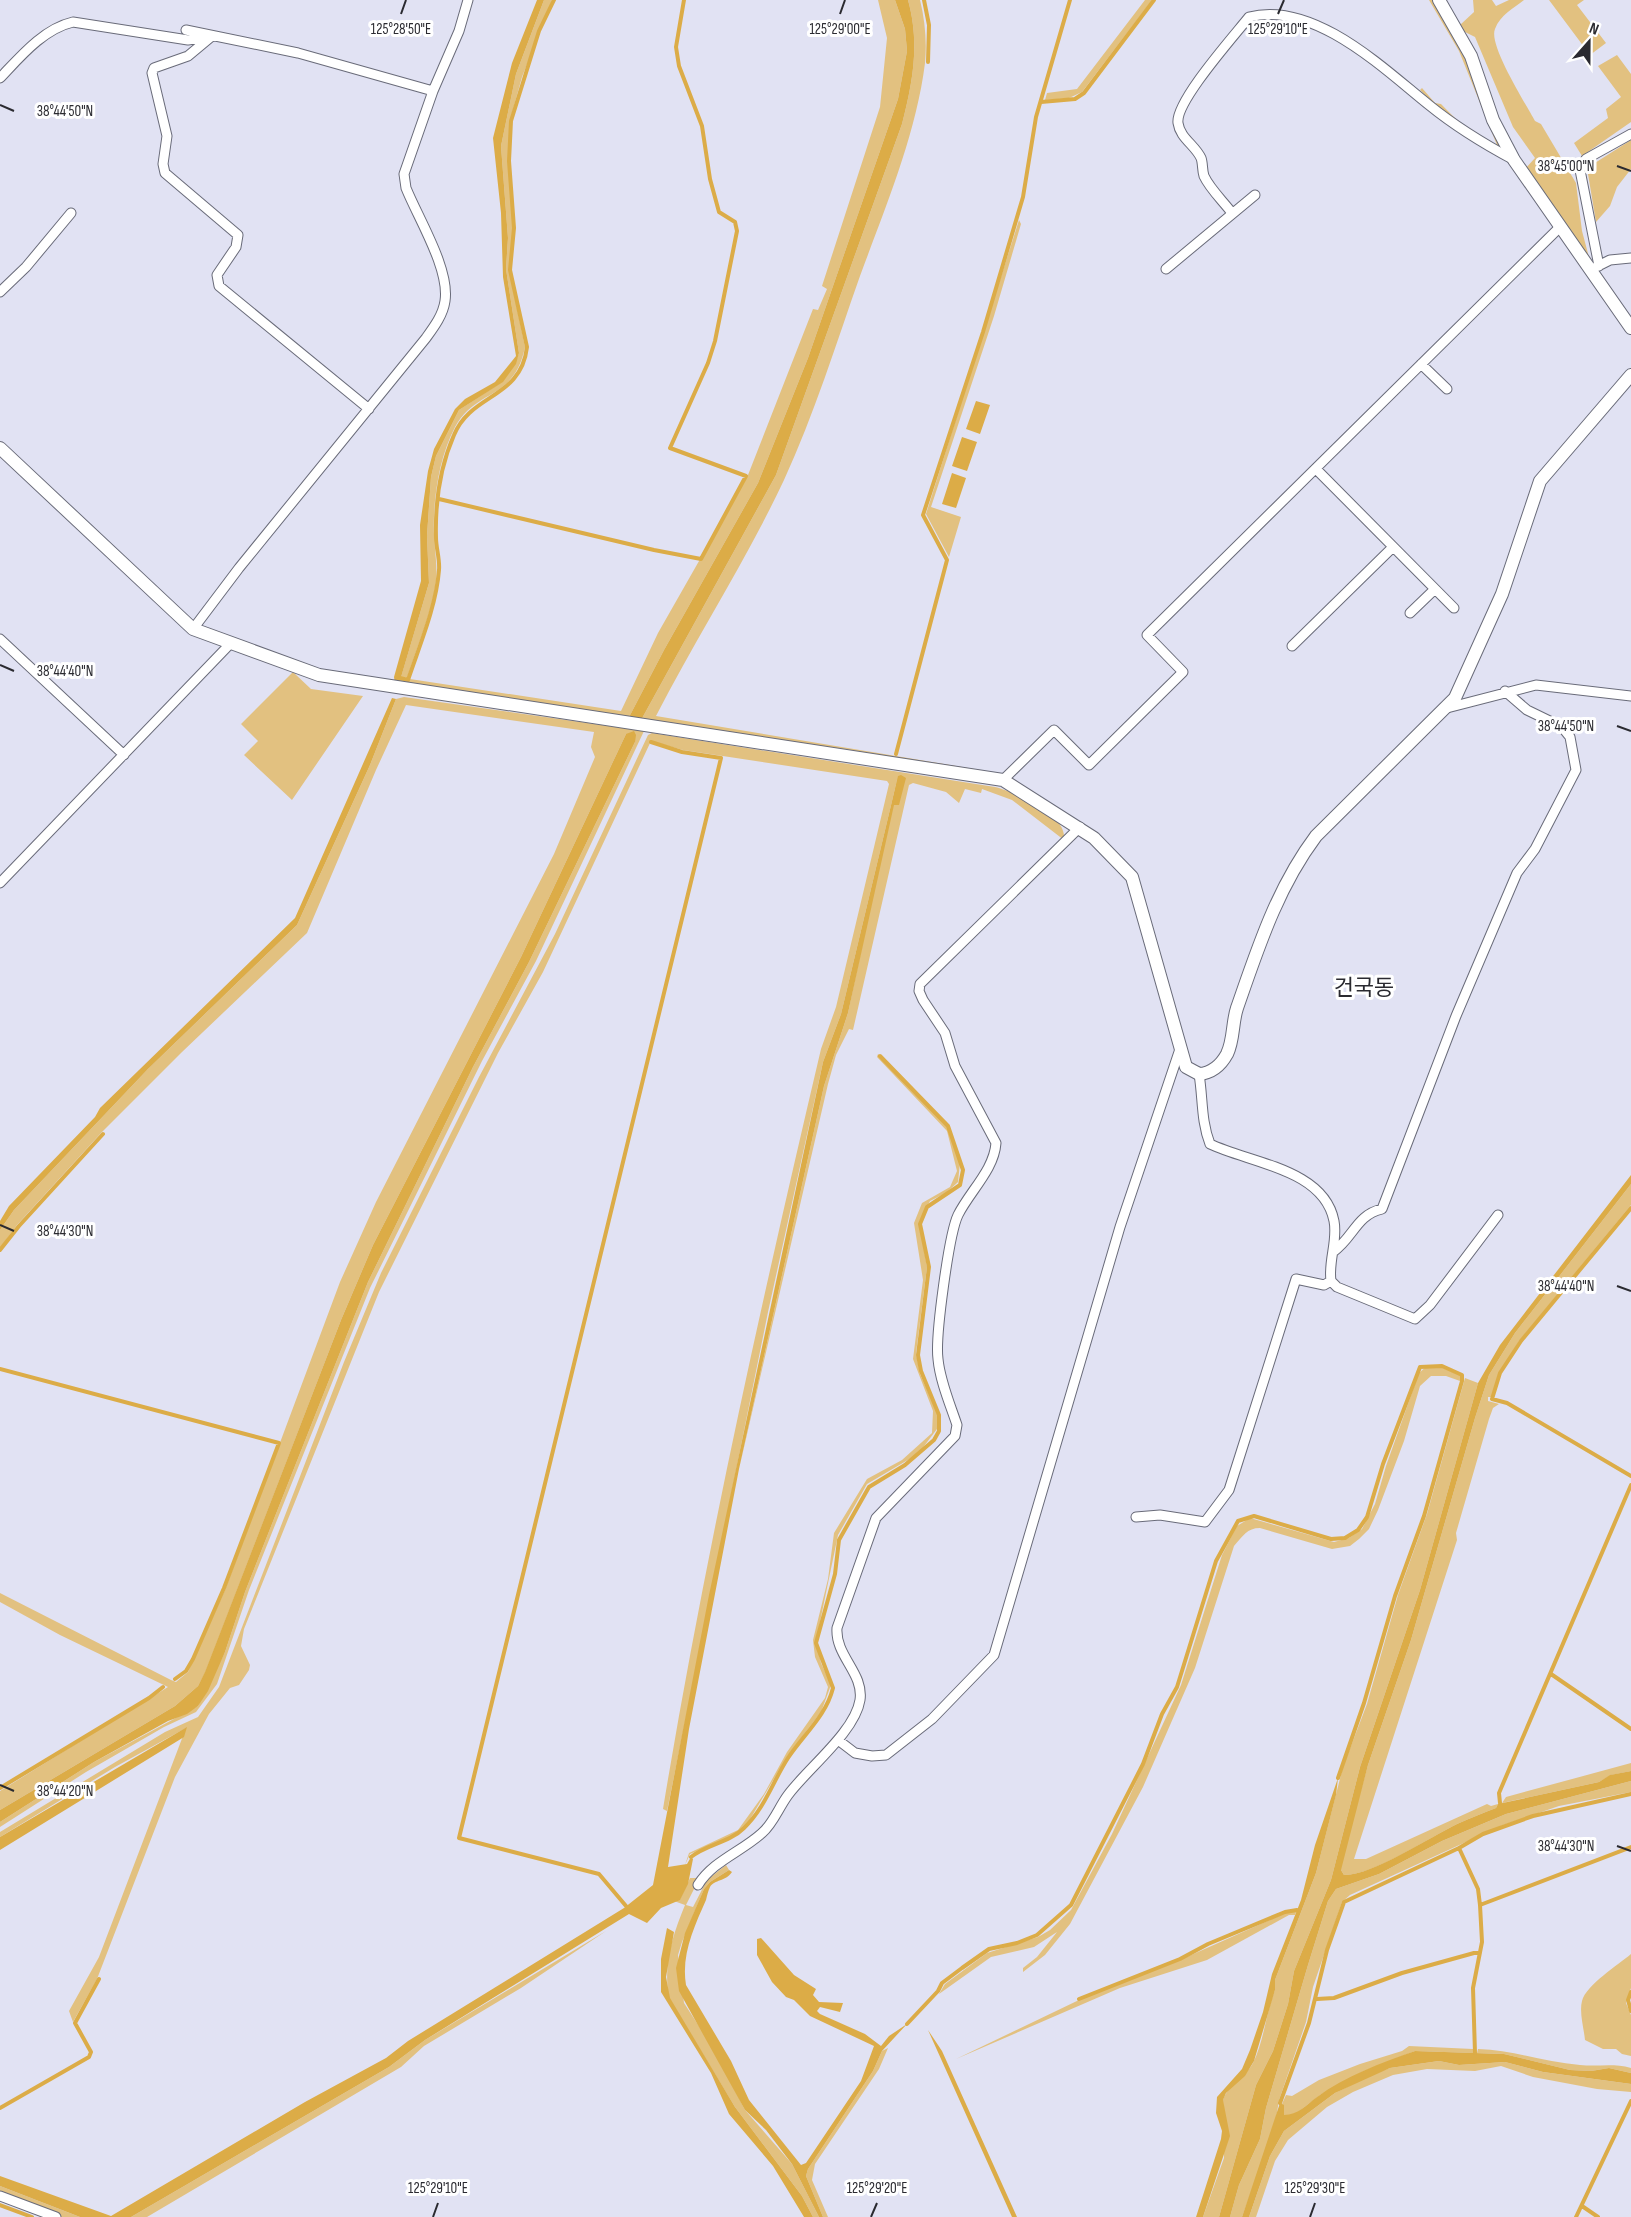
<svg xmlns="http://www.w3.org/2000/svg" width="1631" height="2217" viewBox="0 0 1631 2217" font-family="'Sofia Sans Condensed','Noto Sans KR',sans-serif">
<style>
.green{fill:#e2c180}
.water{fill:#dcac47}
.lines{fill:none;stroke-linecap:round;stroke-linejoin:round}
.stream{stroke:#dcac47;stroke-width:4}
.minor-casing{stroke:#696b79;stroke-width:11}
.tertiary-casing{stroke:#696b79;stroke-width:14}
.minor{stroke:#fff;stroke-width:9}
.tertiary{stroke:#fff;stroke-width:12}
.ticks{fill:none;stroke:#2a2a30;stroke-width:2}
.labels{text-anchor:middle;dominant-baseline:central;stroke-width:6;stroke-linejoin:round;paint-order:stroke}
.quarter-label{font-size:22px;fill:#2a2a30;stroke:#fff}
.ticks-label{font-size:15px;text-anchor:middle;fill:#2a2a30;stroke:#fff;stroke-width:6;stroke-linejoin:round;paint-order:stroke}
</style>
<rect width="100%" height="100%" fill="#e1e2f3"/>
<path class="green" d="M544,0H552L522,77L510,120L509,137L513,228L509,270L525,347C514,401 476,388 455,427C437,462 431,510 435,549C436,560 437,569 436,581C432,613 417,646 407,678L401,677L429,583L427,536L431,477L436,456L459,410L502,382L515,364L519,353L506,269L508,238L501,146L516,74Z
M878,0H895L905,29L907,51L898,99L808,358L758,483L664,650L628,719L399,684L400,679L409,681L410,679L621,711L658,633L748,475L813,309L818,310L827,289L822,286L880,107L887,38Z
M908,0H920C925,20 927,42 925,63C916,135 885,208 860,276C836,344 814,415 784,480C746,561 697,636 656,716L986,771L981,775L640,722L776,475L902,124C913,81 920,43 908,0Z
M1145,0H1152L1082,92L1069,98L1045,100L1047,93L1077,89Z
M1429,0H1433L1464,52L1501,148L1498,149C1469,135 1443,114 1420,90L1422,88L1435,103L1441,104C1457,121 1475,137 1497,145L1459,51Z
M1473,0H1492L1496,6L1509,0H1524C1514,8 1500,15 1495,29C1488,45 1526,104 1535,121L1541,124L1576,183L1582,231L1590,261L1525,169L1535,158L1513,127L1475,37L1463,31L1460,25L1474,12Z
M1549,0H1584L1577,5L1606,43L1590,55Z
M1617,55L1631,74V122L1582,156L1574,143L1608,118L1606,109L1621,97L1598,66Z
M1631,140V169L1617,187L1610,206L1596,222L1587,168Z
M1019,220L1021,224L994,316L931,507L961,517L949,557L926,514Z
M293,672L311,689L363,696L292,800L244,755L258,741L241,724Z
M404,697L644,731L536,961L482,1061L370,1288L249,1590L217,1684L196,1712L164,1727L86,1772L0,1827V1822L94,1762L198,1706L225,1652L245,1592L368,1282L473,1067L529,962L635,742L626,734L521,957L373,1245L341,1320L205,1673L198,1686L175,1706L0,1810V1791L168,1687L60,1635L0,1602V1593L171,1680L176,1682L188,1672L225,1590L340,1282L376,1202L554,854L595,757L591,747L594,732L406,705L376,770L307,933L182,1052L101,1133L17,1225L0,1248V1230L14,1210L148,1069L297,925L370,765L396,699Z
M652,733L995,787C1015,792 1068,814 1064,840L1012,800L982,789L981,793L965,789L959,803L946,792L913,783L909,785L853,1030L849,1029L836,1055L828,1084L739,1469L824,1086L848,1013L898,776L841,1014L823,1062L768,1312L667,1811L663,1809C705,1554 762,1300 821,1049L836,1007L889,784L887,781L683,750L651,741L543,972L498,1053L379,1292L244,1629L241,1646L250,1665L249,1670L239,1685L230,1688L209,1714L175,1777L97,1979L73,2022L69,2011L99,1957L186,1728L115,1767L0,1837V1832L165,1732L198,1717L219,1687L344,1362L381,1273L479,1077L555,934L648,735Z
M878,1054L948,1128L960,1163L958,1182L946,1193L930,1201L919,1222L927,1267L916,1353L920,1374L938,1415L937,1429L918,1454L867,1484L838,1535L816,1641L821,1663L831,1685L821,1712L788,1755L749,1821L732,1836L690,1854L685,1865L689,1853L738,1830L764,1794L787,1752L825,1698L828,1687L815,1657L813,1640L828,1579L834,1533L867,1479L902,1460L932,1433L933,1411L913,1359L923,1280L914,1223L922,1203L950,1187L957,1171L947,1131L877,1057Z
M1631,1184V1205L1519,1341L1498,1375L1492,1397H1488V1401L1499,1404L1493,1408L1489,1419L1456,1533L1457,1540L1354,1859H1366L1487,1804L1491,1806L1498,1804L1496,1808C1483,1813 1470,1818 1457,1824C1430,1837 1372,1876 1344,1875L1341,1870V1862L1368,1765L1411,1640L1475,1418L1489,1375L1515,1333Z
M1428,1365L1443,1368L1461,1376L1460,1381L1446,1376H1431L1420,1386L1404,1441L1378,1510L1369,1529L1359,1539L1350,1546L1332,1549L1260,1528C1247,1528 1243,1536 1234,1546L1195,1668L1143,1787L1070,1924L1045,1955L1023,1972V1968L1037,1957L1057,1932L1034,1947L991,1957L939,1994L945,1984L987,1953L1038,1937L1050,1930L1071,1910L1112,1834L1181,1685L1222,1555L1237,1526L1250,1518L1334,1542L1349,1538L1362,1529L1375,1504L1386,1466L1419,1373Z
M1465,1378L1478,1383L1420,1590L1360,1767L1331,1880L1294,1971L1288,2004L1273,2051L1256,2085L1219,2217H1203L1224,2158L1223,2100C1228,2085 1245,2078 1253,2063C1264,2041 1266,2013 1275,1990V1980L1316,1873L1343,1767L1367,1704L1398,1595L1427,1514Z
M1631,1763V1771L1611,1775L1599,1782L1502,1803L1506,1797Z
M1631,1781V1792L1559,1806L1503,1825L1350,1895L1342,1902L1313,1987L1306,2022L1279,2100L1275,2125L1242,2217H1230L1239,2185L1260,2139L1266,2108L1308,1965L1328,1901L1336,1889L1379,1874L1442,1841L1506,1814Z
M726,1865L729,1870L710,1882L704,1889L682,1942L678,1955L684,2003L713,2048L745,2110L792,2164L819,2217H813L802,2196L735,2107L669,1998C663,1964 672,1937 685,1905L674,1901L680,1899L690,1878H696V1885L686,1905L693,1907L707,1880Z
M1288,1912H1296L1295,1915H1289L1207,1960L1120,1988L956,2059L1079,2000L1180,1960Z
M606,1931L521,1988L424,2046L401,2067L147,2217H131L389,2067L425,2040Z
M1631,1954V1988L1626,2003L1631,2015V2056L1622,2054L1616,2049H1603L1585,2040C1584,2029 1579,2012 1582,2001C1586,1985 1618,1965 1631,1954Z
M1409,2046L1473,2049V2053L1415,2051L1364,2071L1320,2095L1294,2115H1284L1282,2104L1286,2095L1292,2096L1319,2080L1360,2064L1402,2051Z
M888,2048L879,2069L815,2164L812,2180L828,2217H823L806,2176L808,2169L873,2071L882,2051Z
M1478,2049C1513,2050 1545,2062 1580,2065C1598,2067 1613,2063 1631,2068V2073L1609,2068L1591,2071L1570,2070L1504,2054L1477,2053Z
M1439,2061L1459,2065L1505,2062L1543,2072L1631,2084V2092L1597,2089L1533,2077L1501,2066L1475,2071L1427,2069L1393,2075L1353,2092L1327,2107L1288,2140L1275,2161L1256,2217H1249L1270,2156L1284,2131L1335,2093L1373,2074L1390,2068Z
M0,2186L80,2217H61L0,2194Z"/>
<path class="water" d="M537,0H544L516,74L501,146L508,238L506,269L519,353L516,364L503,382L459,410L436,456L431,477L427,536L429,583L399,684H395L394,677L421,581L420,525L428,471L434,449L455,409L465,399L495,382L516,356L503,277L501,213L493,138L512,63Z
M895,0H908C920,43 913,81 902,124L776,475L640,722L628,719L664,650L758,483L808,358L898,99L907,51L905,29Z
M976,401L990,405L980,434L966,429Z
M962,437L977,442L967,471L952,466Z
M952,473L966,478L956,508L942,504Z
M392,698L396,699L370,765L297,925L148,1069L14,1210L0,1230V1221L9,1206L95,1117L100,1108L295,918Z
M634,731L636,735L635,742L529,962L473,1067L368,1282L245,1592L225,1652L208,1691L198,1706L187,1714L168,1721L94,1762L0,1822V1810L175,1706L198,1686L205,1672L341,1320L373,1245L521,957L626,734Z
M901,775L906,778L899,805H894L848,1013L824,1086L739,1469L689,1729L668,1867L687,1864L691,1857L693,1859L688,1884L680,1900L661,1908L647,1923L629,1914L425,2040L389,2067L131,2217H80L0,2186V2176L111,2216L305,2102L386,2058L408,2041L624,1908L653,1885L709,1595L823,1062L841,1014L898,776Z
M1631,1175V1184L1515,1333L1489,1375L1475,1418L1411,1640L1368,1765L1341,1870L1344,1875C1371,1876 1430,1837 1457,1824C1470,1818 1483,1813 1496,1808L1498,1804L1599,1782L1610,1775L1631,1771V1781L1506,1814L1442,1841L1379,1874L1336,1889L1328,1901L1308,1965L1266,2108L1260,2139L1239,2185L1230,2217H1219L1256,2085L1273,2051L1288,2004L1294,1971L1331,1880L1360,1767L1420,1590L1478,1383L1500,1345Z
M187,1727L184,1737L0,1850V1837Z
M1338,1778L1336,1795L1316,1873L1275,1980V1990L1254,2061L1245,2076L1226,2093L1223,2100L1230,2136L1203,2217H1196L1221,2139L1222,2131L1216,2113L1217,2097L1242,2069L1250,2050L1263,2012L1272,1974L1301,1900L1315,1845Z
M729,1870L732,1872C725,1882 715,1879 710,1887C708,1891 707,1896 706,1900C694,1927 681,1955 686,1985L731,2061L749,2100L801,2165L806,2163L861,2081L874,2046L810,2016L794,2000L786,1997L772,1982L757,1955V1939L761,1938L794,1975L816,1989L813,1995L819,2002L843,2003L840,2012L820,2007L817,2011L820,2014L865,2034L881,2046L889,2036L907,2024L882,2051L873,2071L808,2169L806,2176L823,2217H819L792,2164L766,2130L745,2110L679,1991L676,1968L685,1933L704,1889L710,1882Z
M667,1928L674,1932L666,1977L670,1998L735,2107L802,2196L813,2217H804L773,2166L729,2114L711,2073L661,1992V1959Z
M928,2030L942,2051L1017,2217H1012Z
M1415,2051L1504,2054L1570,2070L1591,2071L1609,2068L1631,2073V2084L1543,2072L1505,2062L1459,2065L1439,2061L1390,2068L1335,2093L1284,2131L1270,2156L1249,2217H1242L1280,2103L1284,2105V2115C1298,2115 1306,2105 1317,2097C1345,2076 1381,2063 1415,2051Z"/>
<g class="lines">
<path class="stream" d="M924,0L929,25L928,62
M1041,102L1075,99L1084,93L1154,0
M439,499L654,550L701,559L746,476L670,448L708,363L715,341L737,231L735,222L719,212L710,179L702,126L679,66L676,47L684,0
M400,678L408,680C420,644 436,607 439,570C440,559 436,548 436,538C435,503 440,467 454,435C471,393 521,399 527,347L510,270L514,228L509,161L511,121L539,31L554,0
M896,754L947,560L923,515L983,332L1023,197L1036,117L1070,0
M1631,1208L1521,1341L1500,1373L1492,1399L1507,1403L1631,1476
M0,1250L19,1226L103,1134
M0,1369L279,1443L224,1588L193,1659L186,1671L175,1679
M1551,1674L1631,1729
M0,1788L149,1698L163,1687
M1500,1803L1499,1793L1631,1485
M691,1857C707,1844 729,1843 744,1828C765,1808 773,1781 788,1758C804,1734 826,1716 833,1688L816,1643L835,1574L839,1540L869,1487L905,1465L934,1440L939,1431V1415L921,1371L918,1355L929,1267L920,1224L927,1207L960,1185L963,1170L948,1126L880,1056
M1480,1905L1631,1847
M626,1906L599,1874L459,1838L721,758L682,752L651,742
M1631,1992L1628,2000L1631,2011
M1079,1999L1180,1959L1208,1944L1285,1912L1297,1910
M1317,1999L1334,1998L1402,1973L1474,1953H1480
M907,2024L938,1991L942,1983L962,1968L989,1949L1017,1943L1037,1935L1071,1905L1143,1764L1162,1714L1177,1687L1216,1561L1238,1521L1254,1516L1331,1539L1345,1538L1358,1530L1367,1517L1383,1464L1420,1367L1442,1366L1462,1375V1381L1424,1516L1395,1596L1364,1703L1338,1778
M1475,2053L1473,1988L1482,1942L1480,1905L1478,1889L1459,1848L1483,1834L1533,1816L1631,1794
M1280,2103L1309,2023L1327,1950L1344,1902L1459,1848
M0,2108L89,2057L91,2052L75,2023L99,1979
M0,2205L32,2217
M1582,2206L1598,2217
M1576,2217L1631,2101"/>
<defs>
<path id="minor" d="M186,30L298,53L433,91
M212,36L188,56L154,68L152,73L167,136L163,164L165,173L238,235L236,247L217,275L219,286L369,409
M0,78C20,57 43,29 73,22L188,40L207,37
M1232,213C1223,201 1210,189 1204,176C1202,170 1203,163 1201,158C1195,145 1180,138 1178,123C1175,102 1234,36 1249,17C1314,0 1385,70 1429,105C1456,127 1484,144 1514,160
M1599,266L1580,170L1586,159L1631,134
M1596,267L1610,260L1631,258
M1166,269L1255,195
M0,292L26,267L71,213
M1421,364L1447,389
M1316,469L1454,608
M1410,613L1435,589
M193,629L239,568L426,338C434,327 443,315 445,301C450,269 418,218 406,188L404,174L433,91L459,31L468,0
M0,639L124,755
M1292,646L1393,547
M1447,708L1536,685L1631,696
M1003,780L1054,730L1089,765L1183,672L1147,635L1560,227
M0,883L231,643
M1199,1074C1203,1098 1201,1121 1210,1144C1250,1163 1324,1169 1334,1221C1338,1241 1328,1261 1331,1281L1337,1287L1415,1319L1430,1305L1498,1215
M1333,1252C1354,1237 1356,1215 1382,1209L1456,1016L1517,873L1535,849L1576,770L1570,737L1562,727L1527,710L1505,691
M1136,1517L1160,1515L1205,1522L1229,1490L1296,1279L1324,1285L1331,1281
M838,1740L855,1753L872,1756L886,1755L932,1719L994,1655L1120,1227L1180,1049
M698,1885C713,1861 741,1852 762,1833C773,1824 779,1807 788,1795C807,1769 855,1732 860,1700C864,1673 835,1656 837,1628L876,1518L955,1436L957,1425C950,1404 940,1381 938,1359C935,1337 949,1234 958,1215C970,1191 994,1170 996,1143L955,1066L945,1033L923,1000L919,991L920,984L1080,827
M0,2196L56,2217"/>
<path id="tertiary" d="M1439,0L1471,56L1493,120L1514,160L1631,328
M0,448L193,629L319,675L1003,780L1094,838L1132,877L1186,1067L1199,1074C1212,1073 1221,1065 1227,1054C1234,1040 1232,1023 1237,1008C1258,948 1277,888 1316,836L1455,698L1502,594L1540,481L1631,375"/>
</defs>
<use href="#minor" class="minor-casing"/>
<use href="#tertiary" class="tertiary-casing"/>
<use href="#minor" class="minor"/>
<use href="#tertiary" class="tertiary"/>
</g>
<path class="ticks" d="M401,14L406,0M840,14L845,0M1278,14L1284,0M0,105L14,111M1617,166L1631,171M0,665L14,671M1617,726L1631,731M0,1225L14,1231M1617,1286L1631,1291M0,1785L14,1791M1617,1846L1631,1851M433,2217L438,2203M871,2217L877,2203M1310,2217L1315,2203"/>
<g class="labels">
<g class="quarter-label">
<text x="1364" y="988">건국동</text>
</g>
</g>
<g class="ticks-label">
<text x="401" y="34">125°28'50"E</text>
<text x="840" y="34">125°29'00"E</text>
<text x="1278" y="34">125°29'10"E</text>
<text x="65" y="116">38°44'50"N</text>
<text x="1566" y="171">38°45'00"N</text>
<text x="65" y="676">38°44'40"N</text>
<text x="1566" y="731">38°44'50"N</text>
<text x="65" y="1236">38°44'30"N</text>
<text x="1566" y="1291">38°44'40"N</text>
<text x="65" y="1796">38°44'20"N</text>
<text x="1566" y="1851">38°44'30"N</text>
<text x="438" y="2193">125°29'10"E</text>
<text x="877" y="2193">125°29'20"E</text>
<text x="1315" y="2193">125°29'30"E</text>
</g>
<g transform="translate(1589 42) rotate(21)" stroke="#ffffff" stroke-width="4.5" paint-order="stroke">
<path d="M0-4.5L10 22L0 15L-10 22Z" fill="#2a2a30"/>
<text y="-9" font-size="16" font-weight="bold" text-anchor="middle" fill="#2a2a30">N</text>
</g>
</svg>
